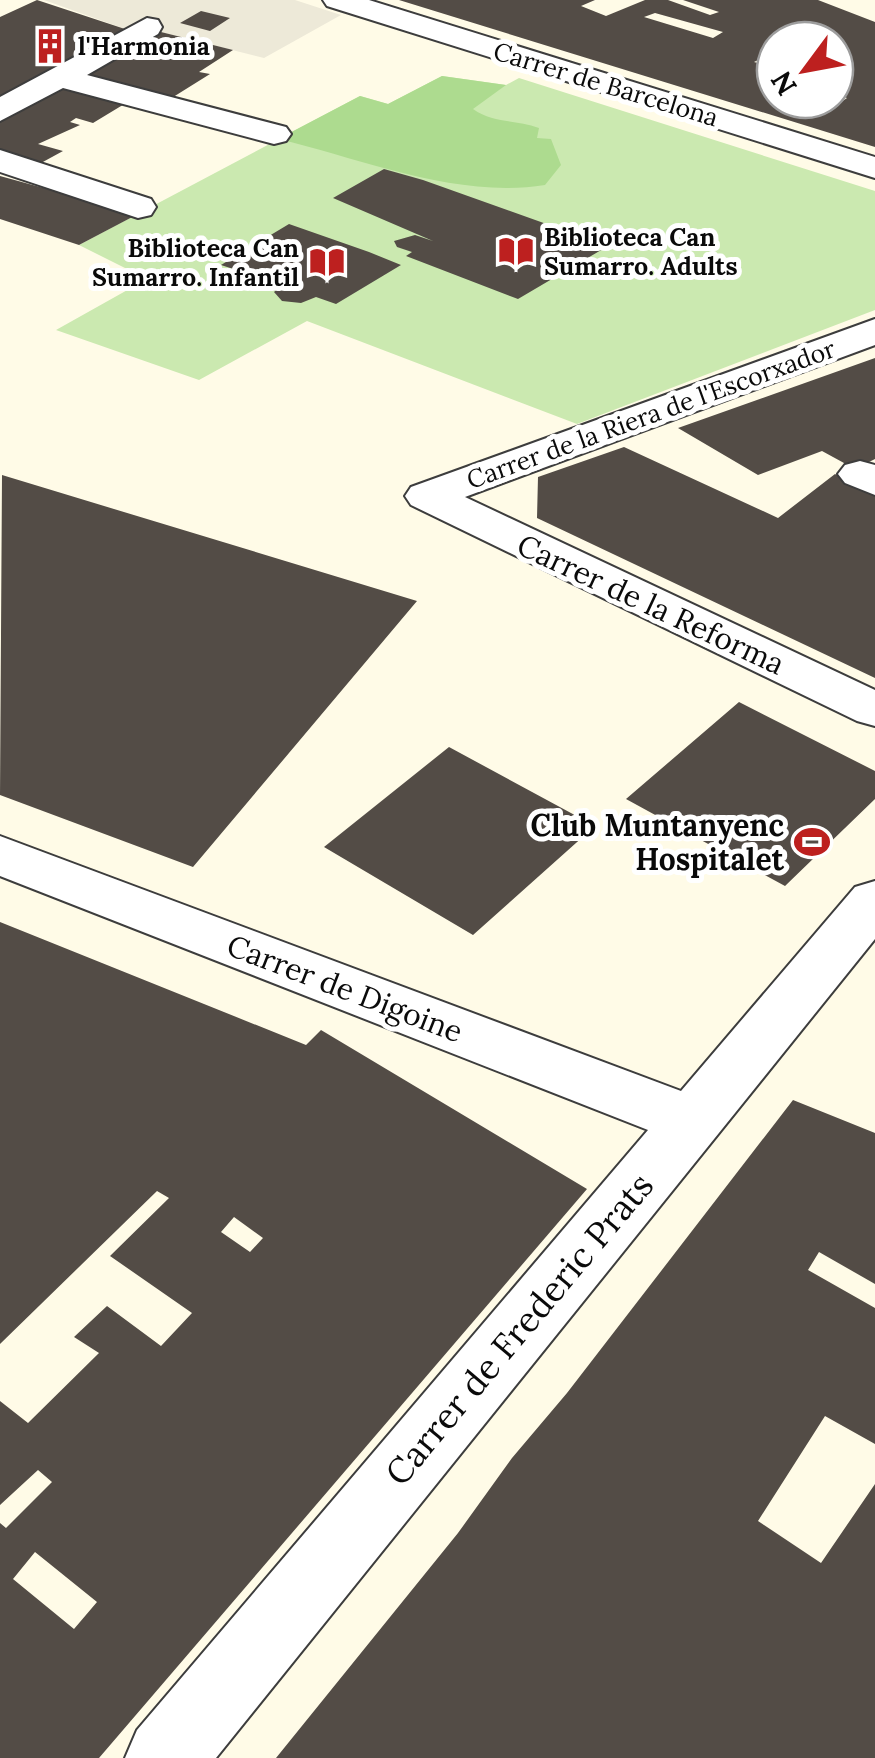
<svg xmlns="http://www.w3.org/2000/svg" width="875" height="1758" viewBox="0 0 875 1758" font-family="Lora,serif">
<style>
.green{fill:#cbe9b0}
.forest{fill:#addb8f}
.plaza{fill:#ede9d8}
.building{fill:#534c46;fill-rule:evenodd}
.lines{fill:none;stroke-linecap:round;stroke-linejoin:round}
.minor-casing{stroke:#3d3d3d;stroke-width:4}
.minor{fill:#fff;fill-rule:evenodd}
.labels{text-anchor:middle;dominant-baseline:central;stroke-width:10;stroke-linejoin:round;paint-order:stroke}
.far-poi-label{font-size:25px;font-weight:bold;fill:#0a0a0a;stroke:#fff;text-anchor:start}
.far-street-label{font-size:25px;fill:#0a0a0a;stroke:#fff}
.street-label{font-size:30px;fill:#0a0a0a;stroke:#fff}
.poi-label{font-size:30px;font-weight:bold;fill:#0a0a0a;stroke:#fff;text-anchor:end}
.near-street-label{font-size:35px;fill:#0a0a0a;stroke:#fff}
</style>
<rect width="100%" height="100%" fill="#fffbe7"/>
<path class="green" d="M442,76L506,85L519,78L875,191V310L577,424L307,321L199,380L56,330L147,279L79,245L360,96L388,104Z"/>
<path class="forest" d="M442,76L506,85L473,109C494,124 516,119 539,128L537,138L551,139L561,165L545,185C456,199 363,159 278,139L360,96L388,104Z"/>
<path class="plaza" d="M44,0H295L341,15L264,58L153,30H128Z"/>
<path class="building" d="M37,0L128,30L0,101V17Z
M399,0H595L581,6L606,16L645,0H668L710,15L719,12L683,0H818L875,22V147ZM655,13L723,32L713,38L644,17ZM775,40H835V94L847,98L841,102L775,100V68L754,62L775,52Z
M201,11L230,18L210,31L180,23Z
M153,30L233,50L199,72L210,74L170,99L76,75Z
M62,82L131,100L93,123L76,118L70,122L80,125L38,144L63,151L41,163L0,151V119Z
M384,169L423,180L608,246L518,299L406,256L412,252L397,247L394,241L415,235L433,241L333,198Z
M0,176L138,214L79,245L0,219Z
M289,224L369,252L401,265L336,304L316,297L301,303L282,301L274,292L282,285L221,265Z
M875,358V459L855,469L822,451L758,475L678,428Z
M624,447L778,518L835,474L875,496V678L537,518L538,477Z
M2,475L417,601L193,867L0,795Z
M739,702L875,771V799L785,886L626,799Z
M449,747L595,826L473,935L324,847Z
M0,922L306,1045L321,1030L587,1189L99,1758H0V1523L6,1528L52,1482L38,1470L0,1505V1401L28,1423L99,1353L74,1337L107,1306L161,1346L192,1313L110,1256L169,1198L157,1191L0,1344ZM234,1217L263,1238L250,1252L221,1232ZM35,1552L97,1602L74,1629L13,1579Z
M793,1100L875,1133V1284L819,1252L808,1270L875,1308V1444L825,1416L758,1521L821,1563L875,1484V1758H276L458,1533L512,1458L567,1393Z"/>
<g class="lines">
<defs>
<path id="minor" d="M323,0H369L875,157V178L327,6Z
M147,18L158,20L162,27L158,34L87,75L286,127L291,134L286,141L274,144L63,88L0,121V97Z
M0,150L151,199L156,207L151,215L138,218L0,172Z
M875,319V345L465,497L875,690V726L857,721L411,505L405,496L411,487Z
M860,461L875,465V495L845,483L838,474L845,465Z
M0,836L681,1091L855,887L875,881V939L216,1758H125L137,1730L648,1130L0,876Z"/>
</defs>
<use href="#minor" class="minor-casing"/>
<use href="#minor" class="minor"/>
</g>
<defs>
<symbol id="building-bare" viewBox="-9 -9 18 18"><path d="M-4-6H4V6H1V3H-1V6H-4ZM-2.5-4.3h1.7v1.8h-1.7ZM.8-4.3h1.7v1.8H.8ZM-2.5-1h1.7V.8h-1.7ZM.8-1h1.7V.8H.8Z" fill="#bd201f" stroke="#fff" stroke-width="2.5" paint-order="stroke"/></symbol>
<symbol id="library-bare" viewBox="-9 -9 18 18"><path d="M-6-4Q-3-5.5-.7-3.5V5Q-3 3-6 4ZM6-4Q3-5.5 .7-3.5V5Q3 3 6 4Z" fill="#bd201f" stroke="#fff" stroke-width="2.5" paint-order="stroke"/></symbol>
<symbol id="stadium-bare" viewBox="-9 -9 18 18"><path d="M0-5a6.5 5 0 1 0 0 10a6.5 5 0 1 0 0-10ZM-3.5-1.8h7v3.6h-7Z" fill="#bd201f" stroke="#fff" stroke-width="2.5" paint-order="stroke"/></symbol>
</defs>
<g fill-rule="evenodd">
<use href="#building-bare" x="25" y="21" width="50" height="50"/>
<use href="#library-bare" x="491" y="226" width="50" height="50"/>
<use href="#library-bare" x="302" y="237" width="50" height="50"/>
<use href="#stadium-bare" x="787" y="817" width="50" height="50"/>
</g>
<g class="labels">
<g class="far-poi-label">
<text x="78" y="46">l'Harmonia</text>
<text x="544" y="237">Biblioteca Can<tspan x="544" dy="29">Sumarro. Adults</tspan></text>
<text x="299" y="248" text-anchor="end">Biblioteca Can<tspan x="299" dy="29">Sumarro. Infantil</tspan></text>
</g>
<g class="far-street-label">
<text transform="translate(606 84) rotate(17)">Carrer de Barcelona</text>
<text transform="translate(651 414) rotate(-20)">Carrer de la Riera de l'Escorxador</text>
</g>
<g class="street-label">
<text transform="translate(651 604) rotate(25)">Carrer de la Reforma</text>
<text transform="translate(345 988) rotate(21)">Carrer de Digoine</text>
</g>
<g class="poi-label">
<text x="784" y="825">Club Muntanyenc<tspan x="784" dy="34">Hospitalet</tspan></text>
</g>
<g class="near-street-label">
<text transform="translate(519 1329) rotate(-50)">Carrer de Frederic Prats</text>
</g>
</g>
<g transform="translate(805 70) rotate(238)"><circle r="48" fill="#ffffff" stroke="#9d9d9d" stroke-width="2.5"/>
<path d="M0-8L18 38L0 25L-18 38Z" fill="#bd201f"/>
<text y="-15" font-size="28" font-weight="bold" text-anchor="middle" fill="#0a0a0a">N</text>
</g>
</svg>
